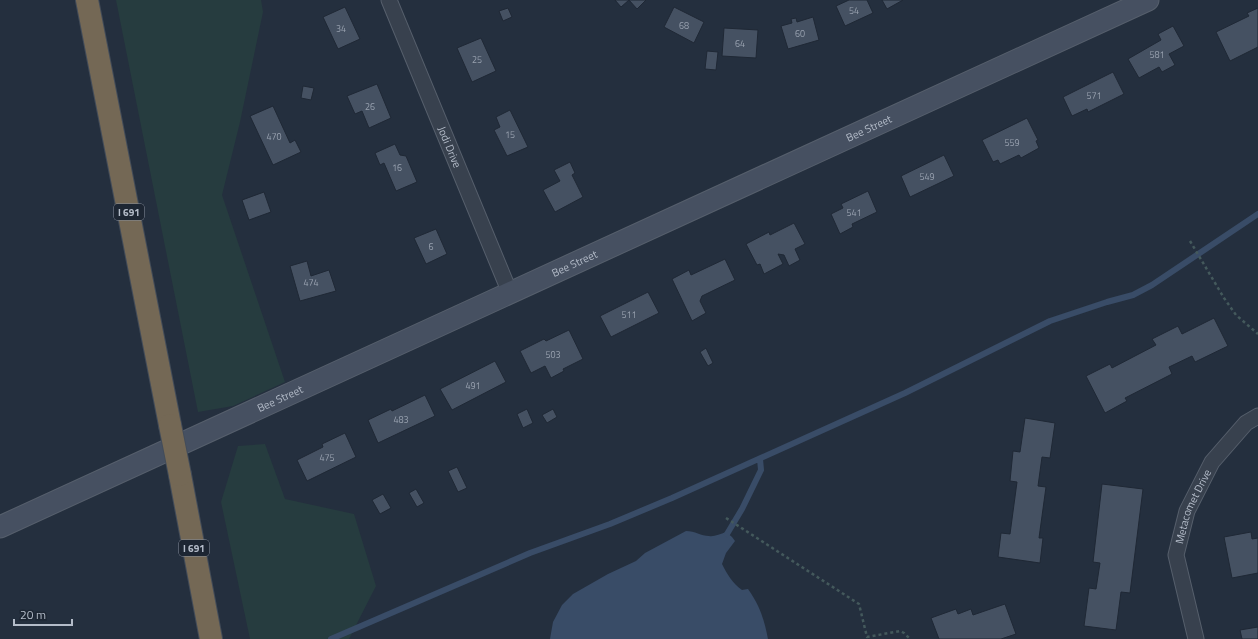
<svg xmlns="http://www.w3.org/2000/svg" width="1258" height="639" viewBox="0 0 1258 639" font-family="'Titillium Web',sans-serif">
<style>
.green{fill:#263c3f}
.water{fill:#394c67}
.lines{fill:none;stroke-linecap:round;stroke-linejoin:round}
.stream{stroke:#394c67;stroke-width:6}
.building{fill:#455162;stroke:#1f2835}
.street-casing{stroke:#565f6c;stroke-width:17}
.secondary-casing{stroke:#565f6c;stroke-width:23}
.highway-casing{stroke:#434c59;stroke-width:24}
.path{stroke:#44595c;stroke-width:2.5;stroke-dasharray:3 3;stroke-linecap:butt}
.street{stroke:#38414e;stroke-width:15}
.secondary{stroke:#465061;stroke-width:21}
.highway{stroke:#746855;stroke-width:22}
.highway-bridge-casing{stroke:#434c59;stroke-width:24;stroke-linecap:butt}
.highway-bridge{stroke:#746855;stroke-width:22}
.labels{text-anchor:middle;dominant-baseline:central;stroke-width:4;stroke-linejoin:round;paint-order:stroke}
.number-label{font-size:9px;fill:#98a1af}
.shield{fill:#1d2633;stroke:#878f9c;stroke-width:1}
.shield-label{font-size:10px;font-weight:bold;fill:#b4bcc9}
.street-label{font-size:11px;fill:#b4bcc9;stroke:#1d2633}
</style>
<rect width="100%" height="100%" fill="#242f3e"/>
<path class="green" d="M116,0H261L263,12L240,122L222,195L285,382L233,406L198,412Z
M265,444L285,499L354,514L376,586L349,639H250L221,502L238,446Z"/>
<path class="water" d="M686,531C695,531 701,536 709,536C714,537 720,534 726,532L732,537L735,541L726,553L722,564C727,574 733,584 742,590L748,589C760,606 764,619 768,639H550L553,622L562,605L573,594L608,574L636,561L645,553Z"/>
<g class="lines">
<path class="stream" d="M727,534L742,509L761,470L760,459
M331,639L530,553L610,524L672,498L905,393L1050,321L1107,302L1133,295L1152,285L1258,214"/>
</g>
<path class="building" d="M615,0H629L621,7Z
M629,0H646L637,9Z
M849,0H867L873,13L845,26L836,6Z
M882,0H903L887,9Z
M345,7L360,39L338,49L323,17Z
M674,7L704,22L694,43L664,27Z
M508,8L512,17L503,21L499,11Z
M1258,8V47L1230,61L1216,32L1249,16L1247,13Z
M813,17L819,40L788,49L781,26L792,23L791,19L796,18L797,22Z
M1173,26L1184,46L1169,54L1175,65L1162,72L1159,67L1139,78L1128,59L1161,40L1158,34Z
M724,28L758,30L756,58L722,56Z
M481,38L496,71L472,82L457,48Z
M707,51L718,52L716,70L705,69Z
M1113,72L1124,94L1088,112L1087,109L1072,116L1063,97Z
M377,84L391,118L369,128L362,111L355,114L347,96Z
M303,86L314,88L311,100L301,98Z
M273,106L290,143L295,140L301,152L273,165L250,116Z
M510,110L528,147L507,156L494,130L500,127L496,117Z
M1027,118L1038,140L1036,141L1039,148L1021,158L1019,155L1000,164L998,160L993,162L982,140Z
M395,144L400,155L406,156L417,182L396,191L384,163L380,165L375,153Z
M944,155L954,176L910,197L901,176Z
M570,162L575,173L572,175L583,197L555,212L543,190L560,181L554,170Z
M868,191L877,212L852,224L853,227L840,234L831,214L843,208L841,204Z
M264,192L271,212L249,220L242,200Z
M794,223L805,244L795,249L800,260L789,266L784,255L778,254L783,264L764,274L760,264L757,265L746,244L769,232L770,235Z
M436,229L447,254L426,264L414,238Z
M725,259L735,280L702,296L700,301L706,313L692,321L672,279L689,270L691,275Z
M307,261L311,276L329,270L336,291L300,301L290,266Z
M648,292L659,313L611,337L600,316Z
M1214,318L1228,346L1195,362L1192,356L1169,367L1172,374L1125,398L1127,401L1105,413L1086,376L1110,364L1112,368L1156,345L1152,339L1178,326L1182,334Z
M569,330L583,359L563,369L564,371L551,378L545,366L531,373L520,351L544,339L546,341Z
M706,348L713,363L708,366L700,352Z
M495,361L506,382L452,410L440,389Z
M425,395L435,416L378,443L368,420L391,409L392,411Z
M527,409L533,423L523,428L517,414Z
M553,409L557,417L547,423L542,415Z
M1025,418L1055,423L1050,458L1042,457L1038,486L1046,487L1039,538H1043L1040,563L998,557L1001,533L1010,534L1017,482L1010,481L1013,451L1020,452Z
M345,433L356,457L307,481L297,460L323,447L322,444Z
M457,467L467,488L458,492L448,471Z
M1102,484L1143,489L1130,593L1121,592L1116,630L1084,626L1089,588L1096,589L1100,563L1093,562Z
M416,489L424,503L417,507L409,493Z
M383,494L391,508L380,514L372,500Z
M1251,532L1252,539L1258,538V573L1232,578L1224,537Z
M1005,604L1016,634L1001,639H939L931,618L956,609L958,614L971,609L973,615Z
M1258,627V639H1242L1240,630Z"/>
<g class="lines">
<defs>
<g id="street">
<path id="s1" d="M389,0L510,293"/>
<path id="s2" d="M1196,639L1176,555L1187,511L1212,462L1246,423L1258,416"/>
</g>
<g id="secondary">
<path id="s3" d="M0,527L1148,0"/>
</g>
<path id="highway" d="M87,0L170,425
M180,475L211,639"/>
</defs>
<use href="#street" class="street-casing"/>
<use href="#secondary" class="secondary-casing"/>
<use href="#highway" class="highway-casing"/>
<path class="path" d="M1190,241L1224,298L1236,315L1258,334
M726,518L859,604L867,637L900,631L904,633L910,639"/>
<use href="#street" class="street"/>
<use href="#secondary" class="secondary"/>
<use href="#highway" class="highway"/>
<defs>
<path id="highway-bridge" d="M170,425L180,475"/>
</defs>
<use href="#highway-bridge" class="highway-bridge-casing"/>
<use href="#highway-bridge" class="highway-bridge"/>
</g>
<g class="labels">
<g class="number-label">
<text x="854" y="10">54</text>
<text x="684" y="25">68</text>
<text x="341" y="28">34</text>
<text x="800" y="33">60</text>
<text x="740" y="43">64</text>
<text x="1157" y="54">581</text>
<text x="477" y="59">25</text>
<text x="1094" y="95">571</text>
<text x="370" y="106">26</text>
<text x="510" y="134">15</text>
<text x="274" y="136">470</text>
<text x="1012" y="142">559</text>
<text x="397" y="167">16</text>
<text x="927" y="176">549</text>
<text x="854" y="212">541</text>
<text x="431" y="246">6</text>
<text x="311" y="282">474</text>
<text x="629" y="314">511</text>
<text x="553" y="354">503</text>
<text x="473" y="385">491</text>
<text x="401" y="419">483</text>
<text x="327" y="457">475</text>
</g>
<g class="shield">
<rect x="114" y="204" width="30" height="16" rx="3"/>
<rect x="179" y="540" width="30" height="16" rx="3"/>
</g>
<g class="shield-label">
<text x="129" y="212">I 691</text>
<text x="194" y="548">I 691</text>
</g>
<g class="street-label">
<text stroke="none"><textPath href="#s3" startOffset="956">Bee Street</textPath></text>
<text stroke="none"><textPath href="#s1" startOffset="159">Jodi Drive</textPath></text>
<text stroke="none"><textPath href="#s3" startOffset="632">Bee Street</textPath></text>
<text stroke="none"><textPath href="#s3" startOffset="308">Bee Street</textPath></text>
<text stroke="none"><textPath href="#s2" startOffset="138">Metacomet Drive</textPath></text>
</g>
</g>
<path d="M14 619v6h58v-6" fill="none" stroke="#b4bcc9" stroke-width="2"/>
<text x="20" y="619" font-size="12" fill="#b4bcc9" stroke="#1d2633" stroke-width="3" paint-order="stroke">20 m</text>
</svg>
